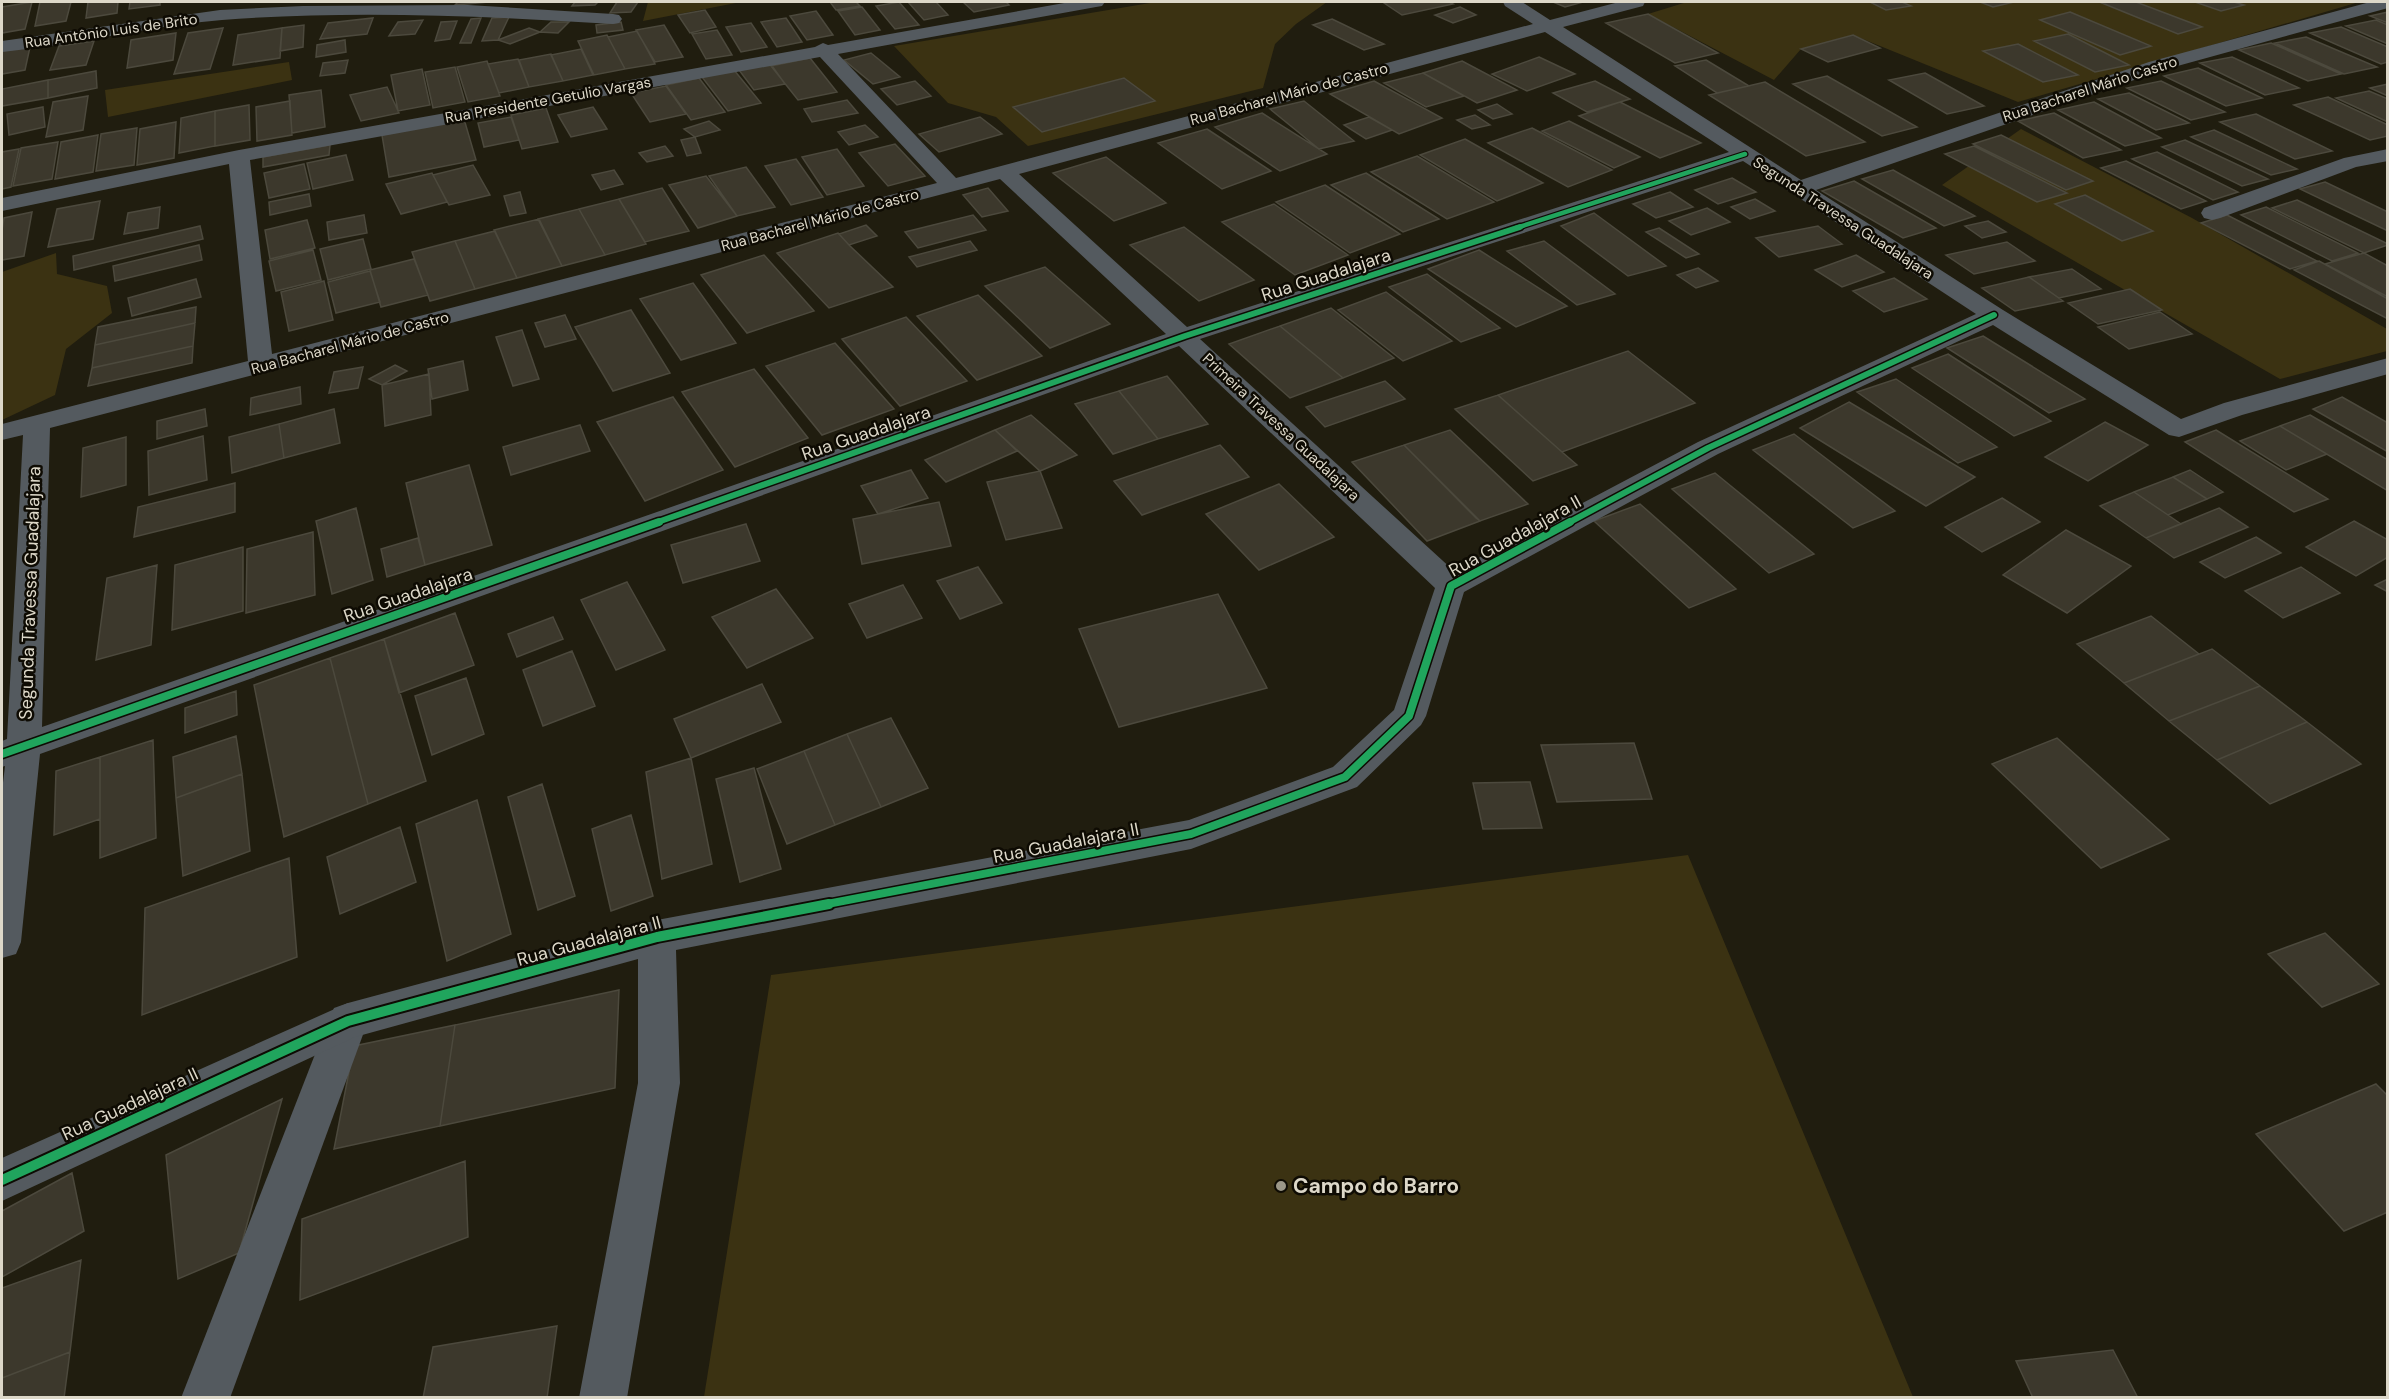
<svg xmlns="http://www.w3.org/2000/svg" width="2389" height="1399" viewBox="0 0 2389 1399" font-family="'DM Sans',sans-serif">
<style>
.green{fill:#3b3212}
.building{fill:#3c382c;stroke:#4c493d;stroke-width:1.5}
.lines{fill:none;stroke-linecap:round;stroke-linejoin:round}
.service{fill:#545a5f;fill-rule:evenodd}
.minor{fill:#545a5f;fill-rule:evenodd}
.cycleway-far3-casing{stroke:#0e0b03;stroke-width:7}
.cycleway-far2-casing{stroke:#0e0b03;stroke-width:9}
.cycleway-far1-casing{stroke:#0e0b03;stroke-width:11}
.cycleway-casing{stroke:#0e0b03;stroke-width:14}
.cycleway-far3{stroke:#20a55d;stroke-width:4.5}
.cycleway-far2{stroke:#20a55d;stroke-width:6}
.cycleway-far1{stroke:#20a55d;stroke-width:8}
.cycleway{stroke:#20a55d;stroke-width:10}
.poi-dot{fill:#9b9788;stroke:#0e0b03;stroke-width:2}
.labels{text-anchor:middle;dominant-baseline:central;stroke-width:5;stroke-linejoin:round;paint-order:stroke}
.far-street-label{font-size:15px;fill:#ddd8c9;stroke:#0e0b03}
.street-label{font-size:18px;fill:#ddd8c9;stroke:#0e0b03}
.near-poi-label{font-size:21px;font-weight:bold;fill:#ddd8c9;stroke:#0e0b03;text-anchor:start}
</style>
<rect width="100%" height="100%" fill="#201d0f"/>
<path class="green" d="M648,2H741L643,21Z
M1156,2H1327L1296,24L1275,44L1263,88L1028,146L996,117L948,103L894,46Z
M1687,2H2359L2018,102L1853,35L1801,49L1774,80L1648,14Z
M289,62L292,80L108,117L105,90Z
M2021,129L2192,218L2387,329V351L2280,379L1942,185Z
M56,253L57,274L107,286L112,313L66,349L55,395L2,420V272Z
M1688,855L1913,1397H704L771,975Z"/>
<path class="building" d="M32,2L25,29L2,33V7Z
M40,2H71L66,21L35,26Z
M88,2H118L117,13L86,18Z
M130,2H160V5L129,9Z
M458,2H489L455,5Z
M575,2H598L595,5L572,6Z
M617,2H638L631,12L610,13Z
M830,2H856L860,6L836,10Z
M899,2L919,25L895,29L876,6Z
M908,2H936L948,15L924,20Z
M963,2H1006L1009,5L974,12Z
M1391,2H1449L1453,4L1402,15L1384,3Z
M1553,2H1583L1565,7Z
M1870,2H1902L1911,6L1886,10Z
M1980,2H2014L1993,7Z
M2109,2H2136L2202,27L2178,34L2102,3Z
M2195,2H2234L2244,5L2221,11Z
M862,7L880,30L855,35L838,11Z
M1460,7L1476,15L1453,23L1435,15Z
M705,10L716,27L690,33L678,15Z
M816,11L833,35L807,40L790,16Z
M2070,12L2151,46L2120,55L2040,20Z
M2388,12V23L2370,16Z
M1648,14L1718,53L1675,63L1606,23Z
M509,17L498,40L482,41L492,18Z
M373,18L367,34L320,39L328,23Z
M481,18L471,43H460L471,19Z
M786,18L802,42L777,47L761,22Z
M1332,19L1384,44L1364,50L1313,25Z
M423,20L415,34L389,36L398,22Z
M2376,20L2388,25V44L2346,26Z
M457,21L450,39L435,41L441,22Z
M551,22H569L558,33L540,32Z
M621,22L623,30L597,33L596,25Z
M751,23L767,47L741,52L726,27Z
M304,25L303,47L280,51L282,28Z
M664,25L683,57L655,62L636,30Z
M2341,27L2388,47V62L2381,64L2310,33Z
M223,28L210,69L174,74L188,33Z
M282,28L280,58L233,65L238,35Z
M529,28L540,32L510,44L498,40Z
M717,30L732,55L706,59L692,34Z
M637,31L655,64L625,69L608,37Z
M176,33L173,60L127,68L131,40Z
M2068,34L2129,65L2095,72L2034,41Z
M607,35L625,69L594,75L578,41Z
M1853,35L1880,48L1828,62L1801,49Z
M2306,37L2377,67L2344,74L2275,43Z
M345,40L346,52L316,57L317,45Z
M94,41L86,65L50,70L59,46Z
M2271,43L2341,74L2308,81L2239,50Z
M2018,44L2078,75L2043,82L1983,51Z
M30,47L25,70L2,74V51Z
M581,49L593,75L563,81L551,55Z
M871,53L900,77L873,84L844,60Z
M551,54L563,81L529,87L519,60Z
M1539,57L1575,74L1527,91L1492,74Z
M2232,57L2299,88L2265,95L2200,63Z
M810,58L837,92L798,100L771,66Z
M518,59L529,87L499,93L488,64Z
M348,60L345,73L320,76L323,63Z
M1706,60L1749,86L1717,93L1675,66Z
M487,61L500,96L468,102L457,67Z
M1462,61L1517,90L1477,103L1423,73Z
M770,63L785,84L754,90L739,70Z
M455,67L465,102L433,108L425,72Z
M2198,68L2262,98L2226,106L2164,76Z
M422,69L430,105L398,111L391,75Z
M734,70L761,103L728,111L702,77Z
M96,71L97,88L48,98V80Z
M1423,73L1464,96L1426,107L1384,83Z
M1925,73L1984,106L1947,114L1889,80Z
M1827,76L1917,127L1882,136L1793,84Z
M699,78L725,112L691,120L666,85Z
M1124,78L1155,101L1042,132L1013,107Z
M48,80V98L2,106V89Z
M915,81L931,96L897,105L881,89Z
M1374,81L1442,118L1399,134L1330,94Z
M1595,81L1630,99L1587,112L1553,93Z
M2161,81L2225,112L2191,120L2127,88Z
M1765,82L1865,142L1806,156L1709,95Z
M2388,84V96L2370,88Z
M666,86L686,114L650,122L631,93Z
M387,87L399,113L361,121L350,95Z
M321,90L325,127L292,133L289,95Z
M2369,91L2388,99V122L2336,98Z
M2129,93L2189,123L2156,130L2098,99Z
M88,96L83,130L46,137L53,102Z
M2328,97L2388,125V136L2370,140L2294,105Z
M847,100L858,113L812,122L804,109Z
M290,101L292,135L257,141L256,107Z
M1304,101L1354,141L1319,149L1270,109Z
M1620,102L1701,143L1660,158L1579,116Z
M2094,102L2161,138L2125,146L2058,110Z
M1497,104L1512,114L1493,119L1478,110Z
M249,105L250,140L215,146V111Z
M43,107L45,127L9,135L7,114Z
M593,107L607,129L571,137L558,115Z
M546,108L558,142L522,149L511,115Z
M215,111V146L179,153L181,118Z
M1262,113L1327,154L1280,171L1215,127Z
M2054,113L2121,150L2083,158L2018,121Z
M2256,114L2332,151L2295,159L2220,122Z
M1475,115L1490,125L1472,129L1457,120Z
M511,117L519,140L484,147L478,123Z
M980,117L1002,134L939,152L919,134Z
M1369,117L1392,130L1366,139L1344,125Z
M464,119L476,160L389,177L382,135Z
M709,121L720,130L695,137L684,129Z
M1569,121L1640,157L1614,168L1542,131Z
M176,122L174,158L137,165L140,129Z
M865,125L878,137L849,145L838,132Z
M137,128L134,165L96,171L101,134Z
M1532,128L1612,170L1568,187L1488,143Z
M1207,129L1271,171L1222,189L1158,143Z
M2214,130L2297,169L2271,175L2191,137Z
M98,135L93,172L55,179L61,142Z
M2001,135L2093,181L2066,190L1973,144Z
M695,137L701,153L687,156L681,140Z
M1465,139L1543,183L1497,201L1420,155Z
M2185,140L2268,179L2242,186L2162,147Z
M58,142L52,179L13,186L21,148Z
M895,144L925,176L888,186L859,153Z
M330,145L329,155L263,167V157Z
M665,146L673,156L647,162L639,153Z
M1974,146L2067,193L2037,202L1945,154Z
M19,149L11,187L2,189V152Z
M837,149L864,186L827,195L802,157Z
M2157,152L2238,192L2213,200L2132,159Z
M346,155L353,180L313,189L307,163Z
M1417,156L1494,202L1447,219L1371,172Z
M1106,157L1166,203L1114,221L1053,173Z
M796,159L823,197L791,205L765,166Z
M2126,161L2206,201L2181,209L2101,168Z
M304,164L310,189L269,198L264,173Z
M473,165L490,195L449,205L433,175Z
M746,167L775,207L737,216L709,176Z
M614,170L623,184L601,190L592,175Z
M1893,170L1975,216L1944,226L1862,179Z
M432,173L447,202L401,214L386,184Z
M1366,173L1439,219L1403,232L1331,185Z
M706,176L737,216L698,228L669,185Z
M1732,178L1756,192L1718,204L1695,190Z
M1854,181L1936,228L1903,238L1822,191Z
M2325,182L2388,212V231L2300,189Z
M1325,185L1400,234L1350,253L1276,202Z
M662,188L689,231L645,242L619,199Z
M988,188L1008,211L982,217L963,195Z
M520,192L526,213L510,216L504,196Z
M1670,192L1693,207L1656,218L1633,204Z
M309,194L311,206L270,215L269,202Z
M2085,195L2153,231L2122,241L2055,204Z
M619,199L646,244L605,255L579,209Z
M1755,199L1775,211L1750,219L1731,207Z
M2297,200L2388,244V245L2364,253L2272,208Z
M100,201L93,239L48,247L57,209Z
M1274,204L1348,255L1295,275L1222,222Z
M160,207L158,228L124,234L128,213Z
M2266,207L2358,253L2332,261L2241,215Z
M1707,208L1730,222L1691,235L1669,221Z
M579,209L605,255L562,266L538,219Z
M32,212L24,256L2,260V231L4,218Z
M1594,213L1666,266L1628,276L1561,226Z
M364,215L367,233L329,240L327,222Z
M973,215L986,230L918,248L905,232Z
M2227,215L2317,261L2290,269L2201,223Z
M539,219L562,266L517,278L494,230Z
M307,220L315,248L270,259L265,230Z
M1988,221L2006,232L1982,238L1965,226Z
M866,225L877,236L849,245L839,234Z
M200,226L203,239L74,270L73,256Z
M1818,226L1842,244L1779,257L1756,238Z
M1184,227L1254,280L1199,301L1130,245Z
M1659,228L1699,254L1686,258L1646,232Z
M495,231L517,278L475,289L455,241Z
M838,233L849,245L893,287L829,308L777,253Z
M363,239L371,269L328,280L320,249Z
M455,241L475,289L430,301L412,252Z
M970,241L977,250L917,267L909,257Z
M1544,241L1615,294L1577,305L1507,251Z
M2007,242L2035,261L1974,274L1946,255Z
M199,245L202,260L115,281L113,266Z
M313,250L321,280L276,291L269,261Z
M1479,250L1567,306L1516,327L1428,269Z
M2364,253L2388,266V297L2325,264Z
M764,255L814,311L747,333L701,275Z
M1856,255L1884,272L1842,287L1815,270Z
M414,259L428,295L381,307L370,270Z
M2319,261L2388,299V319L2294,270Z
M1045,267L1110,324L1050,348L985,286Z
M1698,268L1718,281L1696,288L1677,275Z
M2072,269L2101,289L2059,298L2029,277Z
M370,271L380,302L336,313L328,282Z
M1427,274L1500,328L1461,342L1389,287Z
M2029,277L2063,301L2015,311L1982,288Z
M1894,278L1927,299L1884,312L1853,291Z
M196,279L201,297L132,316L128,298Z
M324,281L333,320L289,331L281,292Z
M693,283L736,343L681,360L640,299Z
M2130,289L2162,310L2098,324L2068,303Z
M1386,292L1452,341L1403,361L1338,310Z
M978,295L1042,356L977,380L917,316Z
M196,307L195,323L95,345L98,327Z
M1331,308L1394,358L1343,378L1280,326Z
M631,310L670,373L613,391L575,327Z
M2160,312L2192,334L2129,349L2098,327Z
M565,315L576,339L545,347L535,323Z
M906,317L967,381L900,406L842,339Z
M195,323L193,346L92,368L95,345Z
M1280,326L1343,378L1290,398L1229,344Z
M522,330L539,379L513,386L496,337Z
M1983,336L2085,399L2049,413L1947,348Z
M835,343L894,409L822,435L766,366Z
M193,346L192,363L88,386L92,368Z
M1628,351L1695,403L1562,452L1498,395Z
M1948,354L2051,421L2014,436L1912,368Z
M463,361L468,390L432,399L428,369Z
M395,365L407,371L382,385L369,379Z
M363,367L358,388L329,393L334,372Z
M754,369L808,438L735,467L682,392Z
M429,374L431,415L385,426L382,385Z
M1167,376L1208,424L1158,439L1119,391Z
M1896,379L1997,447L1958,463L1857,392Z
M1385,381L1405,399L1325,427L1306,407Z
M300,387L301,404L250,415L251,398Z
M1119,391L1158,439L1113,454L1075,404Z
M1498,395L1562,452L1577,465L1533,481L1455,409Z
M673,397L723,470L645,501L597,422Z
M2342,397L2388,423V452L2313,409Z
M1849,402L1975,477L1926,506L1800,428Z
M205,409L207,426L157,439V421Z
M334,409L340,443L284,458L279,424Z
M1031,415L1077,455L1040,471L995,430Z
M2310,415L2388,460V491L2280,426Z
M2105,422L2148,445L2088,481L2045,457Z
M279,424L284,458L232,473L229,437Z
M580,425L590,451L511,475L503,447Z
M2280,426L2327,454L2286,470L2240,441Z
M995,430L1017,451L946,482L925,460Z
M1450,430L1528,504L1480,521L1404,445Z
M2216,430L2328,499L2294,512L2185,442Z
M1794,434L1895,511L1853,528L1753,450Z
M203,436L207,480L149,495L148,451Z
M126,437V485L81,497L83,448Z
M1220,445L1249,477L1142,515L1114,481Z
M1404,445L1476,518L1480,521L1427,541L1352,462Z
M469,465L492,545L425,565L406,483Z
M911,470L928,498L878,514L861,486Z
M2190,470L2223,492L2207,499L2173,477Z
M1040,471L1062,528L1006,540L987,482Z
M1715,473L1814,554L1769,573L1672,489Z
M2173,477L2207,499L2168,515L2134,492Z
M235,483V512L134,537L138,507Z
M1279,484L1334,537L1259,570L1206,514Z
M2134,492L2168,515L2181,524L2146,538L2100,506Z
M2002,498L2040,522L1982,552L1945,527Z
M939,502L951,546L862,564L853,519Z
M1640,504L1736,589L1689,608L1594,521Z
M356,508L373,580L332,594L316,521Z
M2219,508L2248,527L2174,558L2146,538Z
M2354,521L2388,540V557L2356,576L2306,547Z
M746,524L760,561L683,583L671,545Z
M2066,530L2131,566L2067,613L2003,575Z
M313,532L315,595L246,613L247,549Z
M2256,537L2281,553L2225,578L2200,562Z
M418,538L425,565L387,577L381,549Z
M243,547V611L172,630L175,565Z
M157,565L151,645L96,660L107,578Z
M978,567L1002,603L960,619L937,581Z
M2301,567L2340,593L2283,618L2245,591Z
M2388,579V592L2375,585Z
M627,582L665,650L616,670L581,600Z
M903,585L922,618L867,638L849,604Z
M776,589L813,638L747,668L712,617Z
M1218,594L1267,688L1119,727L1079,629Z
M455,613L474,665L399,693L384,639Z
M2151,616L2199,654L2124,683L2077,644Z
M553,617L563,639L517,657L508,634Z
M384,639L426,781L368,804L330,658Z
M2212,649L2260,686L2169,721L2124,683Z
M572,651L595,706L543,726L523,670Z
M330,658L368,804L284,837L254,685Z
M466,678L484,734L432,755L415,696Z
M762,684L781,722L691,758L674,719Z
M2260,686L2307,722L2217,760L2169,721Z
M236,691L237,715L185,733V708Z
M891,718L928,788L881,807L847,734Z
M2307,722L2361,764L2270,804L2217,760Z
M847,734L881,807L835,825L804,751Z
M236,736L242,774L176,798L173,757Z
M2057,738L2169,839L2101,868L1992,764Z
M153,740L156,838L100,858V757Z
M1634,743L1652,799L1557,802L1541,745Z
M804,751L835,825L787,844L757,769Z
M100,757V819L54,835L56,771Z
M691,758L712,864L662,879L646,772Z
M754,768L781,869L740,882L716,779Z
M242,774L250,851L183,876L176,798Z
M1530,782L1542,828L1483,829L1473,783Z
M542,784L575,896L538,910L508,797Z
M477,800L511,934L447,961L416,824Z
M631,815L653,896L611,911L592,829Z
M400,827L416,882L340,914L327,857Z
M289,858L297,957L142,1015L145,908Z
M2325,933L2379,984L2322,1007L2268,954Z
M619,990L615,1088L440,1126L455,1025Z
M455,1025L440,1126L334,1149L354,1046Z
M2376,1084L2388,1096V1212L2344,1231L2256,1134Z
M282,1099L239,1253L178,1279L166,1155Z
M465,1161L468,1237L300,1300L302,1219Z
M72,1173L84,1231L2,1277V1211Z
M81,1260L70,1352L2,1378V1288Z
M557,1326L547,1398H423L433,1347Z
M2113,1350L2138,1398H2033L2016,1361Z
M70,1352L64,1398H2V1378Z"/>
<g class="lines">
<path class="service" d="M348,1003L362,1008L368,1021L230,1398H181L328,1021L334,1008Z"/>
<path class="minor" d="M1070,2H1105L1102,6L1096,7L838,54L956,178L1533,24L1505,6L1503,2H1522L1550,20L1619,2H1645L1643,6L1563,27L1801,180L2149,62L2370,2H2388V8L2163,70L1816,190L2003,310L2181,419L2224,403L2388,358V374L2242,415L2179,437L2169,435L1993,325L1718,454L1464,592L1426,716L1421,725L1357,787L1191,849L676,950L680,1083L627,1398H579L638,1083V959L355,1037L2,1201V1158L348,1003L657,920L1189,820L1333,767L1394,710L1435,588L1179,346L40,754L21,942L16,954L2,958V791L5,766L2,767V741L7,739L23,435L2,440V424L248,361L229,164L2,211V198L239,150L815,47L823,43L828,45ZM1545,32L1729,152L1187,327L1019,174ZM820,57L937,183L272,354L250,160ZM1743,161L1976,314L1698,442L1454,571L1200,339ZM1000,179L1166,334L42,727L50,428L257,374L270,372L272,370Z
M468,5L613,14L619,15L622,19L619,23L613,24C483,16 352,10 222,20C148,26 75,45 2,52V41L220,10L303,6Z
M2388,149V161L2356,167L2220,218L2212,220L2204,218L2201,213L2204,208L2344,158Z"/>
<defs>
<path id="cycleway-far3" d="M1516,228L1745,154"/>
<path id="cycleway-far2" d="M655,523L1185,336L1520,227
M1568,523L1708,448L1994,315"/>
<path id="cycleway-far1" d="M2,754L659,522
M822,905L1191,834L1345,777L1409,716L1451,586L1570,522"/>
<path id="cycleway" d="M2,1180L348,1021L657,937L829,904"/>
</defs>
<use href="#cycleway-far3" class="cycleway-far3-casing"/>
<use href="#cycleway-far2" class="cycleway-far2-casing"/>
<use href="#cycleway-far1" class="cycleway-far1-casing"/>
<use href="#cycleway" class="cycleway-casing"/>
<use href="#cycleway-far3" class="cycleway-far3"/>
<use href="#cycleway-far2" class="cycleway-far2"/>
<use href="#cycleway-far1" class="cycleway-far1"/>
<use href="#cycleway" class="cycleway"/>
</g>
<circle class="poi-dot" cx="1281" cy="1186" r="6"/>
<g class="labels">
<g class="far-street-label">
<text transform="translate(111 31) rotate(-8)">Rua Antônio Luis de Brito</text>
<text transform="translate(2090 89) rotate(-18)">Rua Bacharel Mário Castro</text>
<text transform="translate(1289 94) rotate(-15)">Rua Bacharel Mário de Castro</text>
<text transform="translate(548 100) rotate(-10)">Rua Presidente Getulio Vargas</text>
<text transform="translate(1843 218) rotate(33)">Segunda Travessa Guadalajara</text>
<text transform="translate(820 220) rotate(-15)">Rua Bacharel Mário de Castro</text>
<text transform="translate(350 343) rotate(-15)">Rua Bacharel Mário de Castro</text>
<text transform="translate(1281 427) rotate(43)">Primeira Travessa Guadalajara</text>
</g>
<g class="street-label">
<text transform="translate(1326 275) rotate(-18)">Rua Guadalajara</text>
<text transform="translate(866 433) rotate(-19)">Rua Guadalajara</text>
<text transform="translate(1515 536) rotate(-29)">Rua Guadalajara II</text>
<text transform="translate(30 593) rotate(-88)">Segunda Travessa Guadalajara</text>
<text transform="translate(408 595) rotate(-19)">Rua Guadalajara</text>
<text transform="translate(1066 843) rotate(-11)">Rua Guadalajara II</text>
<text transform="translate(589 941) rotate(-15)">Rua Guadalajara II</text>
<text transform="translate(130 1104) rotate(-25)">Rua Guadalajara II</text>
</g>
<g class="near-poi-label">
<text x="1293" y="1186">Campo do Barro</text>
</g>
</g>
<rect width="2389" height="1399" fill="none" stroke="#ddd8c9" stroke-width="6"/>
</svg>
